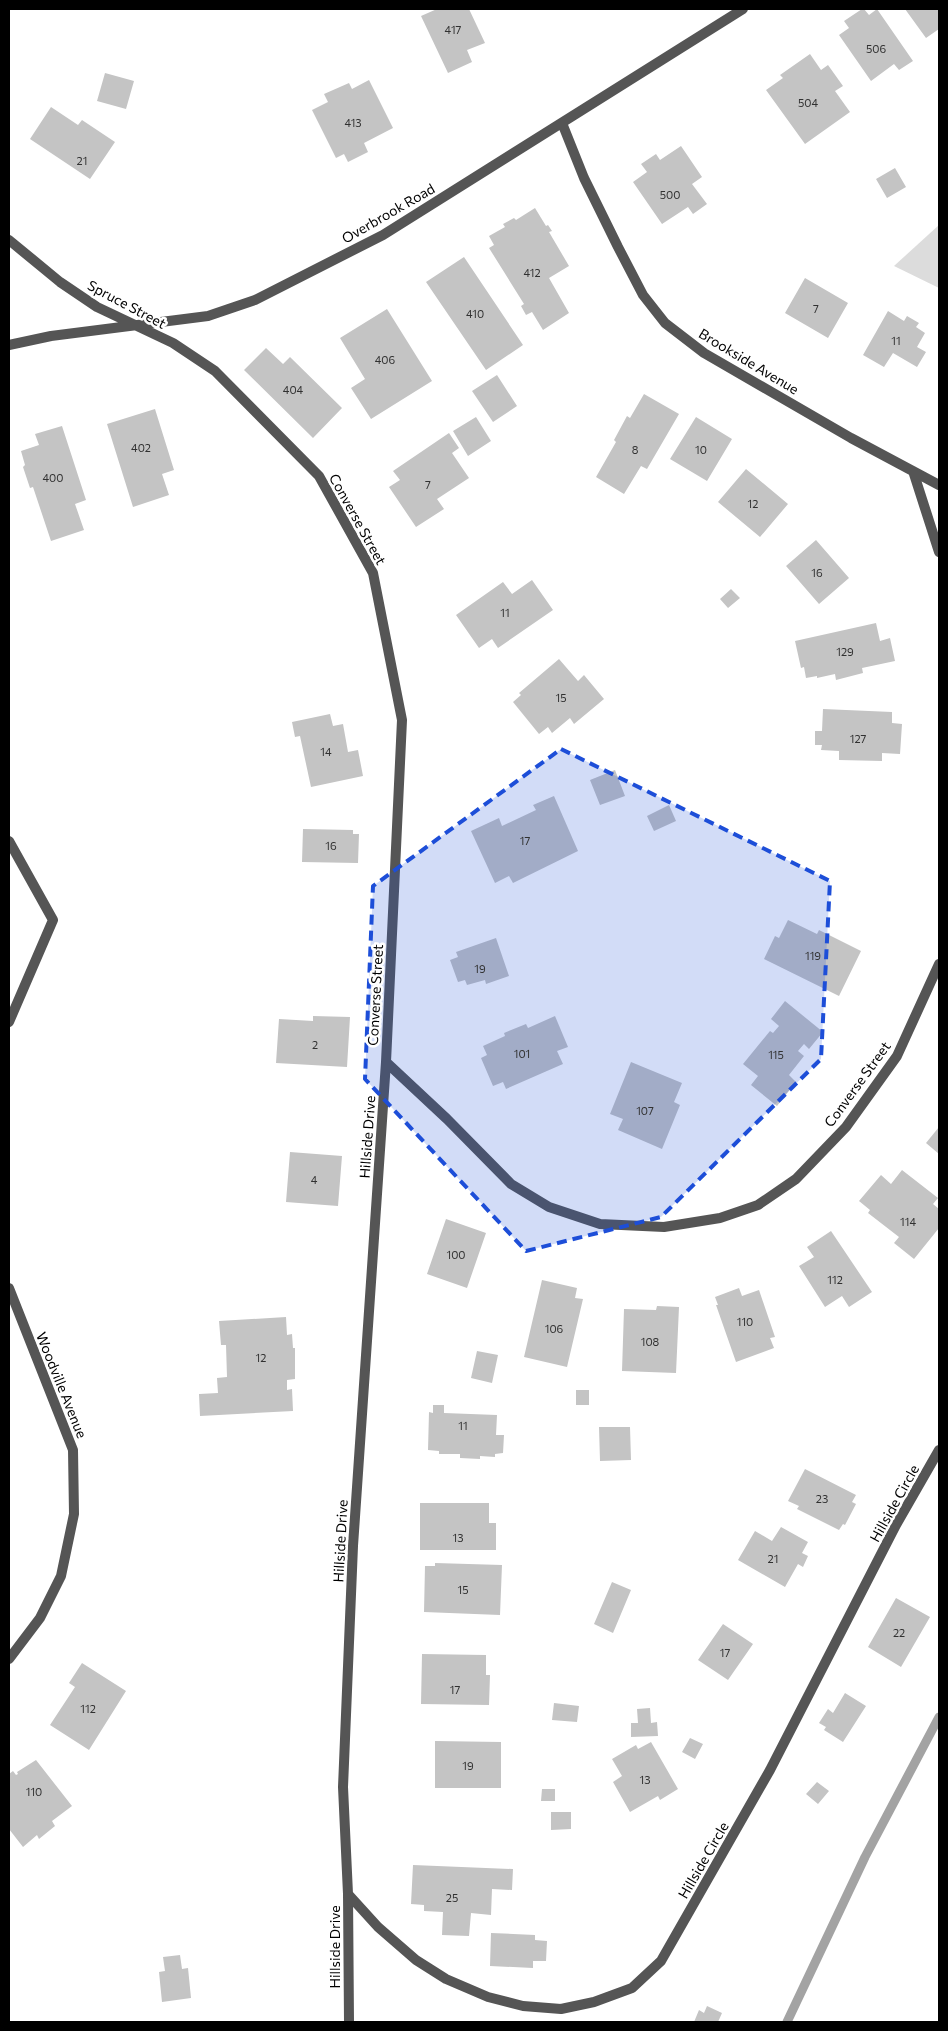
<svg xmlns="http://www.w3.org/2000/svg" width="948" height="2031" viewBox="0 0 948 2031" font-family="Commissioner,sans-serif">
<style>
.green{fill:#dcdcdc}
.lines{fill:none;stroke-linecap:round;stroke-linejoin:round}
.stream{stroke:#a3a3a3;stroke-width:9}
.building{fill:#c4c4c4}
.minor{stroke:#555;stroke-width:10}
.marked{fill:#1d4ed8;fill-opacity:0.2;stroke:#1d4ed8;stroke-width:4;stroke-dasharray:10 6;stroke-linejoin:round}
.labels{text-anchor:middle;dominant-baseline:central;stroke-width:5;stroke-linejoin:round;paint-order:stroke}
.number-label{font-size:11px;fill:#313131}
.street-label{font-size:14px;fill:#000;stroke:#fff}
</style>
<rect width="100%" height="100%" fill="#fff"/>
<path class="green" d="M939,225V288L894,266Z"/>
<g class="lines">
<path class="stream" d="M787,2022L865,1857L939,1717"/>
</g>
<path class="building" d="M437,9H469L485,43L467,50L472,62L448,73L421,16Z
M862,9H864L869,15L877,9L913,61L899,70L894,64L871,81L839,35L849,28L844,21Z
M905,9H939V29L926,38Z
M810,54L821,70L828,65L843,86L835,91L850,112L805,144L766,90L783,78L780,75Z
M105,73L134,81L126,109L97,101Z
M369,80L393,128L364,143L368,152L348,162L344,154L336,158L312,110L328,102L324,94L349,83L352,89Z
M51,107L78,125L82,120L115,142L90,179L30,139Z
M681,146L702,177L692,184L707,204L693,214L688,207L662,224L633,182L647,172L641,164L656,154L660,160Z
M895,168L906,187L887,198L876,179Z
M535,208L546,226L548,225L552,231L549,232L569,266L549,278L569,313L543,330L532,312L526,315L521,306L524,304L489,248L494,245L489,236L505,227L503,224L514,218L516,220Z
M464,257L523,345L486,370L426,282Z
M805,278L848,303L828,338L785,313Z
M387,309L432,381L371,419L351,388L365,379L340,338Z
M888,311L904,321L907,316L919,323L916,327L925,333L917,347L926,352L917,367L893,353L884,367L863,355Z
M266,348L283,364L290,357L342,408L313,438L244,370Z
M497,375L517,406L493,422L472,391Z
M644,394L679,414L647,469L641,466L624,494L596,477L616,442L614,440L627,416L630,418Z
M155,409L174,470L162,474L169,495L133,507L107,424Z
M476,417L491,441L468,456L453,431Z
M696,417L732,439L707,481L670,459Z
M62,426L86,500L75,504L84,530L51,541L33,487L30,488L23,467L25,465L21,451L39,445L35,434Z
M449,433L459,448L452,453L469,478L437,499L444,509L416,527L389,487L400,480L393,471Z
M746,469L788,504L760,537L718,502Z
M816,540L849,578L819,604L786,566Z
M532,580L553,610L498,648L492,639L479,648L456,615L503,582L512,594Z
M731,589L740,598L728,608L720,599Z
M876,623L880,641L890,638L895,661L862,668L863,673L836,680L835,674L817,678V676L806,678L804,667L801,668L795,641Z
M559,659L578,681L584,675L604,699L574,724L570,718L552,733L548,727L539,734L513,702L521,695L519,693Z
M823,709L892,712V723L902,724L900,754L882,753V761L839,760V751L821,750L822,745H815V731H822Z
M330,714L333,726L343,724L348,752L358,750L363,776L311,787L300,736L295,737L292,722Z
M615,770L625,796L600,805L590,780Z
M554,796L578,851L513,883L509,876L495,883L471,831L499,818L502,826L536,810L533,805Z
M669,805L676,821L654,831L647,816Z
M303,829L353,830V834H359L358,863L302,862Z
M788,920L817,934L819,930L861,951L839,996L764,959L775,936L779,938Z
M496,938L509,976L486,984L485,980L467,985L465,980L458,982L450,960L458,957L456,952Z
M785,1001L823,1032L809,1049L804,1044L798,1051L804,1056L789,1075L796,1082L777,1106L751,1085L758,1076L743,1064L770,1031L773,1033L779,1026L771,1019Z
M313,1016L350,1017L347,1067L276,1063L279,1019L313,1021Z
M555,1016L568,1047L557,1051L563,1064L506,1089L503,1082L493,1086L481,1058L487,1055L483,1046L505,1036L504,1033L526,1024L528,1028Z
M631,1062L682,1083L674,1102L680,1105L662,1149L618,1130L623,1119L610,1114Z
M939,1127V1154L926,1143Z
M290,1152L342,1156L338,1206L286,1202Z
M902,1170L938,1198L933,1204L939,1209V1228L914,1259L894,1243L899,1237L868,1213L870,1210L859,1201L881,1175L891,1184Z
M446,1219L486,1233L467,1288L427,1274Z
M831,1231L872,1292L849,1307L842,1296L825,1307L799,1266L814,1257L807,1247Z
M542,1280L577,1288L575,1298L583,1299L567,1367L524,1357Z
M739,1288L742,1296L759,1290L775,1337L770,1338L774,1348L736,1362L716,1305H718L715,1297Z
M657,1306L679,1307L676,1373L622,1371L624,1309L656,1310Z
M286,1317L287,1335L292,1334L293,1348H295V1379L287,1380V1390L292,1389L293,1411L200,1416L199,1394L218,1393L217,1378L227,1377L226,1345H221L219,1321Z
M477,1351L498,1355L492,1383L471,1378Z
M576,1390H589V1405H576Z
M433,1405H444V1413L497,1415L496,1435H504L503,1453L495,1454V1457L480,1456V1459L460,1458V1454H439V1451L428,1450L429,1412L433,1413Z
M599,1427H630L631,1460L600,1461Z
M805,1469L856,1495L852,1502L856,1504L845,1525L843,1524L839,1530L797,1509L799,1506L788,1501Z
M420,1503H489V1523H496V1550H420Z
M781,1527L808,1542L802,1553L808,1556L803,1567L798,1564L785,1587L738,1560L755,1531L772,1541Z
M435,1563L502,1565L500,1615L424,1612L425,1566H435Z
M612,1582L631,1590L613,1633L594,1624Z
M896,1598L930,1617L901,1667L868,1647Z
M723,1624L753,1644L728,1680L698,1660Z
M422,1654L486,1655V1675H490L489,1705L421,1704Z
M82,1663L126,1691L89,1750L50,1725L75,1687L69,1683Z
M845,1693L866,1706L843,1742L824,1730L826,1727L819,1723L828,1709L833,1713Z
M554,1703L579,1706L577,1722L552,1720Z
M650,1708L651,1723L657,1722L658,1736L631,1737V1723H638L637,1709Z
M690,1738L703,1744L695,1759L682,1752Z
M435,1741L501,1742V1788H435Z
M651,1742L678,1789L660,1800L658,1796L630,1812L613,1782L622,1776L612,1759L636,1745L638,1749Z
M36,1760L72,1806L52,1821L55,1826L39,1839L37,1835L23,1847L9,1829V1774L13,1771L16,1775L18,1774L17,1772Z
M817,1782L829,1791L818,1804L806,1794Z
M542,1789H555V1801H541Z
M551,1812H571V1829L551,1830Z
M413,1865L513,1869L512,1890L492,1889L491,1915L471,1913L469,1936L442,1935L443,1912L424,1911V1905L411,1904Z
M491,1933L535,1935V1940L547,1941L546,1961H533V1968L490,1966Z
M180,1955L182,1969L188,1968L191,1998L162,2002L159,1972L165,1971L163,1957Z
M707,2006L722,2013L718,2022H694L699,2010L704,2013Z"/>
<g class="lines">
<path class="minor" d="M562,123L584,178L618,247L643,295L665,323L704,353L851,438L939,485
M9,240L60,282L97,307L173,343L215,371L319,476L373,573L402,720L386,1062L447,1119L511,1184L549,1207L600,1224L664,1227L720,1218L758,1205L796,1179L846,1127L897,1056L939,964
M9,345L51,336L208,316L255,300L383,235L743,9
M913,471L939,552
M9,841L53,920L9,1022
M9,1288L73,1450L74,1514L61,1576L40,1618L9,1659
M348,1894L378,1927L416,1960L446,1979L488,1997L523,2006L561,2009L594,2002L632,1988L661,1961L770,1770L896,1525L939,1450
M349,2022L348,1894L343,1787L353,1546L386,1062"/>
</g>
<path class="marked" d="M561,749L830,881L821,1059L661,1217L526,1251L365,1079L373,886Z"/>
<g class="labels">
<g class="number-label">
<text x="453" y="29">417</text>
<text x="876" y="48">506</text>
<text x="808" y="102">504</text>
<text x="353" y="122">413</text>
<text x="82" y="160">21</text>
<text x="670" y="194">500</text>
<text x="532" y="272">412</text>
<text x="816" y="308">7</text>
<text x="475" y="313">410</text>
<text x="896" y="340">11</text>
<text x="385" y="359">406</text>
<text x="293" y="389">404</text>
<text x="141" y="447">402</text>
<text x="635" y="449">8</text>
<text x="701" y="449">10</text>
<text x="53" y="477">400</text>
<text x="428" y="484">7</text>
<text x="753" y="503">12</text>
<text x="817" y="572">16</text>
<text x="505" y="612">11</text>
<text x="845" y="651">129</text>
<text x="561" y="697">15</text>
<text x="858" y="738">127</text>
<text x="326" y="751">14</text>
<text x="525" y="840">17</text>
<text x="331" y="845">16</text>
<text x="813" y="955">119</text>
<text x="480" y="968">19</text>
<text x="315" y="1044">2</text>
<text x="522" y="1053">101</text>
<text x="776" y="1054">115</text>
<text x="645" y="1110">107</text>
<text x="314" y="1179">4</text>
<text x="908" y="1221">114</text>
<text x="456" y="1254">100</text>
<text x="835" y="1279">112</text>
<text x="745" y="1321">110</text>
<text x="554" y="1328">106</text>
<text x="650" y="1341">108</text>
<text x="261" y="1357">12</text>
<text x="463" y="1425">11</text>
<text x="822" y="1498">23</text>
<text x="458" y="1537">13</text>
<text x="773" y="1558">21</text>
<text x="463" y="1589">15</text>
<text x="899" y="1632">22</text>
<text x="725" y="1652">17</text>
<text x="455" y="1689">17</text>
<text x="88" y="1708">112</text>
<text x="468" y="1765">19</text>
<text x="645" y="1779">13</text>
<text x="34" y="1791">110</text>
<text x="452" y="1897">25</text>
</g>
<g class="street-label">
<text transform="translate(388 213) rotate(-30)">Overbrook Road</text>
<text transform="translate(127 304) rotate(28)">Spruce Street</text>
<text transform="translate(749 361) rotate(31)">Brookside Avenue</text>
<text transform="translate(358 519) rotate(61)">Converse Street</text>
<text transform="translate(375 995) rotate(-87)">Converse Street</text>
<text transform="translate(857 1084) rotate(-54)">Converse Street</text>
<text transform="translate(367 1137) rotate(-86)">Hillside Drive</text>
<text transform="translate(62 1385) rotate(68)">Woodville Avenue</text>
<text transform="translate(894 1503) rotate(-61)">Hillside Circle</text>
<text transform="translate(340 1541) rotate(-87)">Hillside Drive</text>
<text transform="translate(703 1860) rotate(-60)">Hillside Circle</text>
<text transform="translate(334 1947) rotate(-90)">Hillside Drive</text>
</g>
</g>
<rect width="948" height="2031" fill="none" stroke="#000000" stroke-width="20"/>
</svg>
